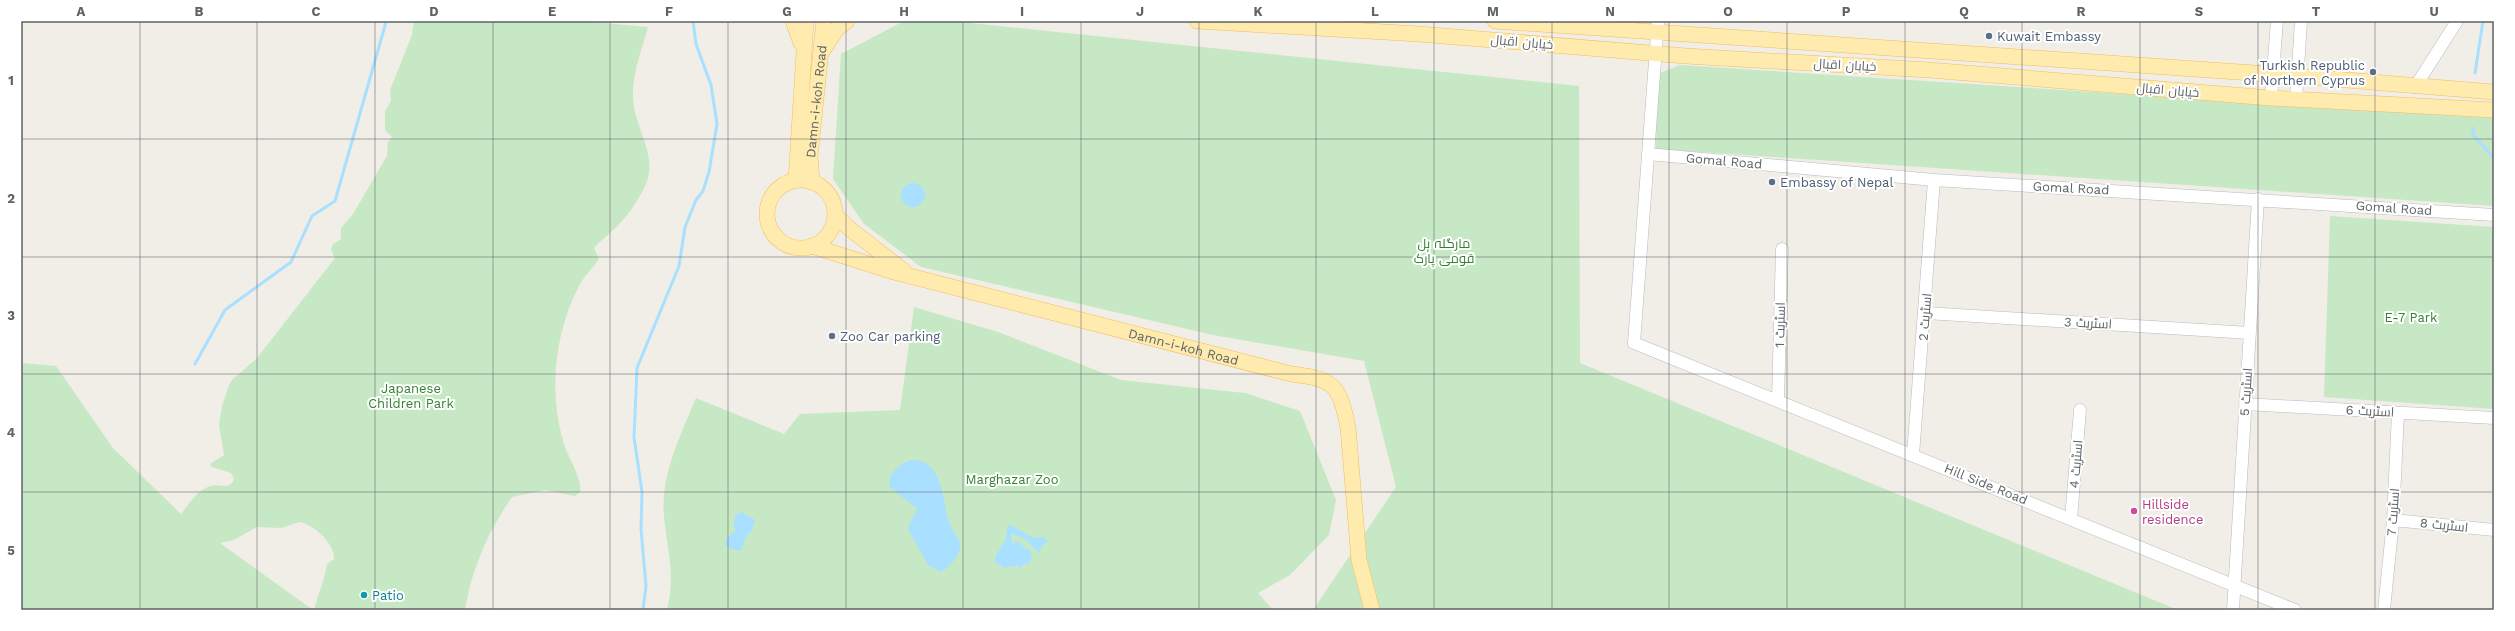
<svg xmlns="http://www.w3.org/2000/svg" width="2515" height="631" viewBox="0 0 2515 631" font-family="'Work Sans',Cairo,sans-serif">
<style>
.green{fill:#c7e8c4}
.water{fill:#a9e0ff}
.lines{fill:none;stroke-linecap:round;stroke-linejoin:round}
.stream{stroke:#a9e0ff;stroke-width:3}
.minor-casing{stroke:#b7babd;stroke-width:13}
.major-casing{stroke:#f3bd5e;stroke-width:16}
.minor{stroke:#fff;stroke-width:12}
.major{stroke:#ffebae;stroke-width:15}
.grid{fill:none;stroke:#5e6367;stroke-width:1;stroke-opacity:0.55}
.service-dot{fill:#5c6f8a;stroke:#fff;stroke-width:1.5}
.hotel-dot{fill:#d1479c;stroke:#fff;stroke-width:1.5}
.culture-dot{fill:#0f9aa8;stroke:#fff;stroke-width:1.5}
.labels{text-anchor:middle;dominant-baseline:central;stroke-width:4;stroke-linejoin:round;paint-order:stroke}
.service-label{font-size:13px;fill:#4e5e75;stroke:#fff;text-anchor:start}
.street-label{font-size:13px;fill:#5e6367;stroke:#fff}
.park-label{font-size:13px;fill:#368233;stroke:#fff}
.hotel-label{font-size:13px;fill:#b23c85;stroke:#fff;text-anchor:start}
.culture-label{font-size:13px;fill:#0d838f;stroke:#fff;text-anchor:start}
.neatline{fill:none;stroke:#5e6367;stroke-width:1.5}
.grid-label{font-size:13px;text-anchor:middle;font-weight:bold;fill:#5e6367}
</style>
<rect width="100%" height="100%" fill="#f1eee7"/>
<path class="green" d="M414,21H581L648,27C642,49 632,74 633,98C634,127 658,154 646,184C639,200 625,220 612,231C606,237 599,242 594,248L599,259C593,268 584,276 579,286C554,333 548,396 565,447C569,457 583,482 580,492L575,496L545,490L512,497C489,530 471,570 465,610H314C318,593 325,580 327,564L334,559C335,544 314,524 299,522L281,528L257,527L234,540L220,543L313,610H21V363L56,366L113,448L181,514C189,504 196,491 210,486C219,483 230,491 234,479L231,473L212,467L210,464L224,455L219,425L222,406L229,385L233,379L257,358L335,258L331,250L333,244L341,239V228L353,214L387,156L388,142L392,137L385,130V111L391,101L390,90L412,35Z
M904,21H951L1579,86L1580,363L2178,610H1313L1396,487L1364,361L1213,335L921,267L864,224L833,179L841,54Z
M1680,65L2494,118V206L1656,149L1657,92L1660,73Z
M2330,216L2494,227V409L2324,397Z
M914,307L998,332L1121,380L1245,393L1300,411L1336,500L1329,535L1290,575L1258,593L1273,610H667C676,572 667,552 664,516C660,476 681,434 696,398L784,434L800,414L900,410Z"/>
<path class="water" d="M901 195a12 12 0 1 1 24 0a12 12 0 1 1-24 0Z
M910,460C944,458 942,501 949,522C952,531 961,538 960,548C959,556 948,569 941,572L928,565L909,531V525L917,509L890,487C886,474 899,465 910,460Z
M742,512L755,520L752,531L746,536L741,551L732,549L725,545L726,539L736,530L733,524L736,515Z
M1010,525L1034,538L1044,537L1048,541L1042,546L1039,553L1026,540L1011,533L1012,544L1018,541L1026,549H1030L1032,559L1028,564H1023L1022,569L1018,565L1004,568L995,562L996,555L1006,539L1007,528Z"/>
<g class="lines">
<path class="stream" d="M2475,73L2483,21
M2473,128V135L2494,158
M195,364L225,310L291,262L312,216L335,201L386,22
M643,610L646,586L641,529L642,492L634,437L637,368L679,266L685,227L696,200L703,191L709,172L717,124L711,85L696,44L693,21"/>
<defs>
<path id="minor" d="M1658,21L1634,343L2295,610
M2415,87L2457,21
M2271,98L2277,21
M2296,99L2301,21
M1648,154L1934,180L2494,215
M1926,313L2250,333
M1778,400L1782,249
M2245,404L2494,418
M1913,455L1934,180
M2071,519L2080,410
M2393,520L2494,530
M2233,610L2258,199
M2384,610L2393,520L2398,413"/>
<g id="major">
<path d="M793,21L801,43"/>
<path d="M1197,21L1419,34L1686,56L1929,70L2271,98L2494,110"/>
<path d="M1495,21L2297,76L2494,92"/>
<path d="M822,52L837,29L847,21"/>
<path d="M796,180L806,21"/>
<circle cx="801" cy="214" r="34"/>
<path id="s1" d="M812,182L810,157L824,21"/>
<path d="M835,215L850,229L904,271"/>
<path id="s2" d="M812,246L894,272L1291,374C1334,379 1339,384 1348,427L1359,560L1372,610"/>
</g>
</defs>
<use href="#minor" class="minor-casing"/>
<use href="#major" class="major-casing"/>
<use href="#minor" class="minor"/>
<use href="#major" class="major"/>
</g>
<path class="grid" d="M140,21V610M257,21V610M375,21V610M493,21V610M610,21V610M728,21V610M846,21V610M963,21V610M1081,21V610M1199,21V610M1316,21V610M1434,21V610M1552,21V610M1669,21V610M1787,21V610M1905,21V610M2022,21V610M2140,21V610M2258,21V610M2375,21V610M21,139H2494M21,257H2494M21,374H2494M21,492H2494"/>
<g class="service-dot">
<circle cx="1989" cy="36" r="4"/>
<circle cx="2373" cy="72" r="4"/>
<circle cx="1772" cy="182" r="4"/>
<circle cx="832" cy="336" r="4"/>
</g>
<circle class="hotel-dot" cx="2134" cy="511" r="4"/>
<circle class="culture-dot" cx="364" cy="595" r="4"/>
<g class="labels">
<g class="service-label">
<text x="1997" y="36">Kuwait Embassy</text>
<text x="2365" y="65" text-anchor="end">Turkish Republic<tspan x="2365" dy="15">of Northern Cyprus</tspan></text>
<text x="1780" y="182">Embassy of Nepal</text>
<text x="840" y="336">Zoo Car parking</text>
</g>
<g class="street-label">
<text transform="translate(1522 42) rotate(5)">خیابان اقبال</text>
<text transform="translate(1845 65) rotate(3)">خیابان اقبال</text>
<text transform="translate(2168 90) rotate(5)">خیابان اقبال</text>
<text stroke="none"><textPath href="#s1" startOffset="81">Damn-i-koh Road</textPath></text>
<text transform="translate(1724 161) rotate(5)">Gomal Road</text>
<text transform="translate(2071 188) rotate(3)">Gomal Road</text>
<text transform="translate(2394 208) rotate(4)">Gomal Road</text>
<text transform="translate(1925 317) rotate(-85)">اسٹریٹ 2</text>
<text transform="translate(2088 323) rotate(3)">اسٹریٹ 3</text>
<text transform="translate(1780 325) rotate(-89)">اسٹریٹ 1</text>
<text stroke="none"><textPath href="#s2" startOffset="385">Damn-i-koh Road</textPath></text>
<text transform="translate(2246 392) rotate(-86)">اسٹریٹ 5</text>
<text transform="translate(2370 411) rotate(3)">اسٹریٹ 6</text>
<text transform="translate(2076 464) rotate(-85)">اسٹریٹ 4</text>
<text transform="translate(1986 484) rotate(22)">Hill Side Road</text>
<text transform="translate(2393 512) rotate(-86)">اسٹریٹ 7</text>
<text transform="translate(2444 525) rotate(6)">اسٹریٹ 8</text>
</g>
<g class="park-label">
<text x="1444" y="243">مارگلہ ہل<tspan x="1444" dy="15">قومی پارک</tspan></text>
<text x="2411" y="317">E-7 Park</text>
<text x="411" y="388">Japanese<tspan x="411" dy="15">Children Park</tspan></text>
<text x="1012" y="479">Marghazar Zoo</text>
</g>
<g class="hotel-label">
<text x="2142" y="504">Hillside<tspan x="2142" dy="15">residence</tspan></text>
</g>
<g class="culture-label">
<text x="372" y="595">Patio</text>
</g>
</g>
<rect width="2515" height="631" fill="none" stroke="#ffffff" stroke-width="44"/>
<rect x="22" y="22" width="2471" height="587" class="neatline"/>
<g class="grid-label">
<text x="81" y="16">A</text>
<text x="199" y="16">B</text>
<text x="316" y="16">C</text>
<text x="434" y="16">D</text>
<text x="552" y="16">E</text>
<text x="669" y="16">F</text>
<text x="787" y="16">G</text>
<text x="904" y="16">H</text>
<text x="1022" y="16">I</text>
<text x="1140" y="16">J</text>
<text x="1258" y="16">K</text>
<text x="1375" y="16">L</text>
<text x="1493" y="16">M</text>
<text x="1610" y="16">N</text>
<text x="1728" y="16">O</text>
<text x="1846" y="16">P</text>
<text x="1964" y="16">Q</text>
<text x="2081" y="16">R</text>
<text x="2199" y="16">S</text>
<text x="2316" y="16">T</text>
<text x="2434" y="16">U</text>
<text x="11" y="85">1</text>
<text x="11" y="203">2</text>
<text x="11" y="320">3</text>
<text x="11" y="437">4</text>
<text x="11" y="555">5</text>
</g>
</svg>
